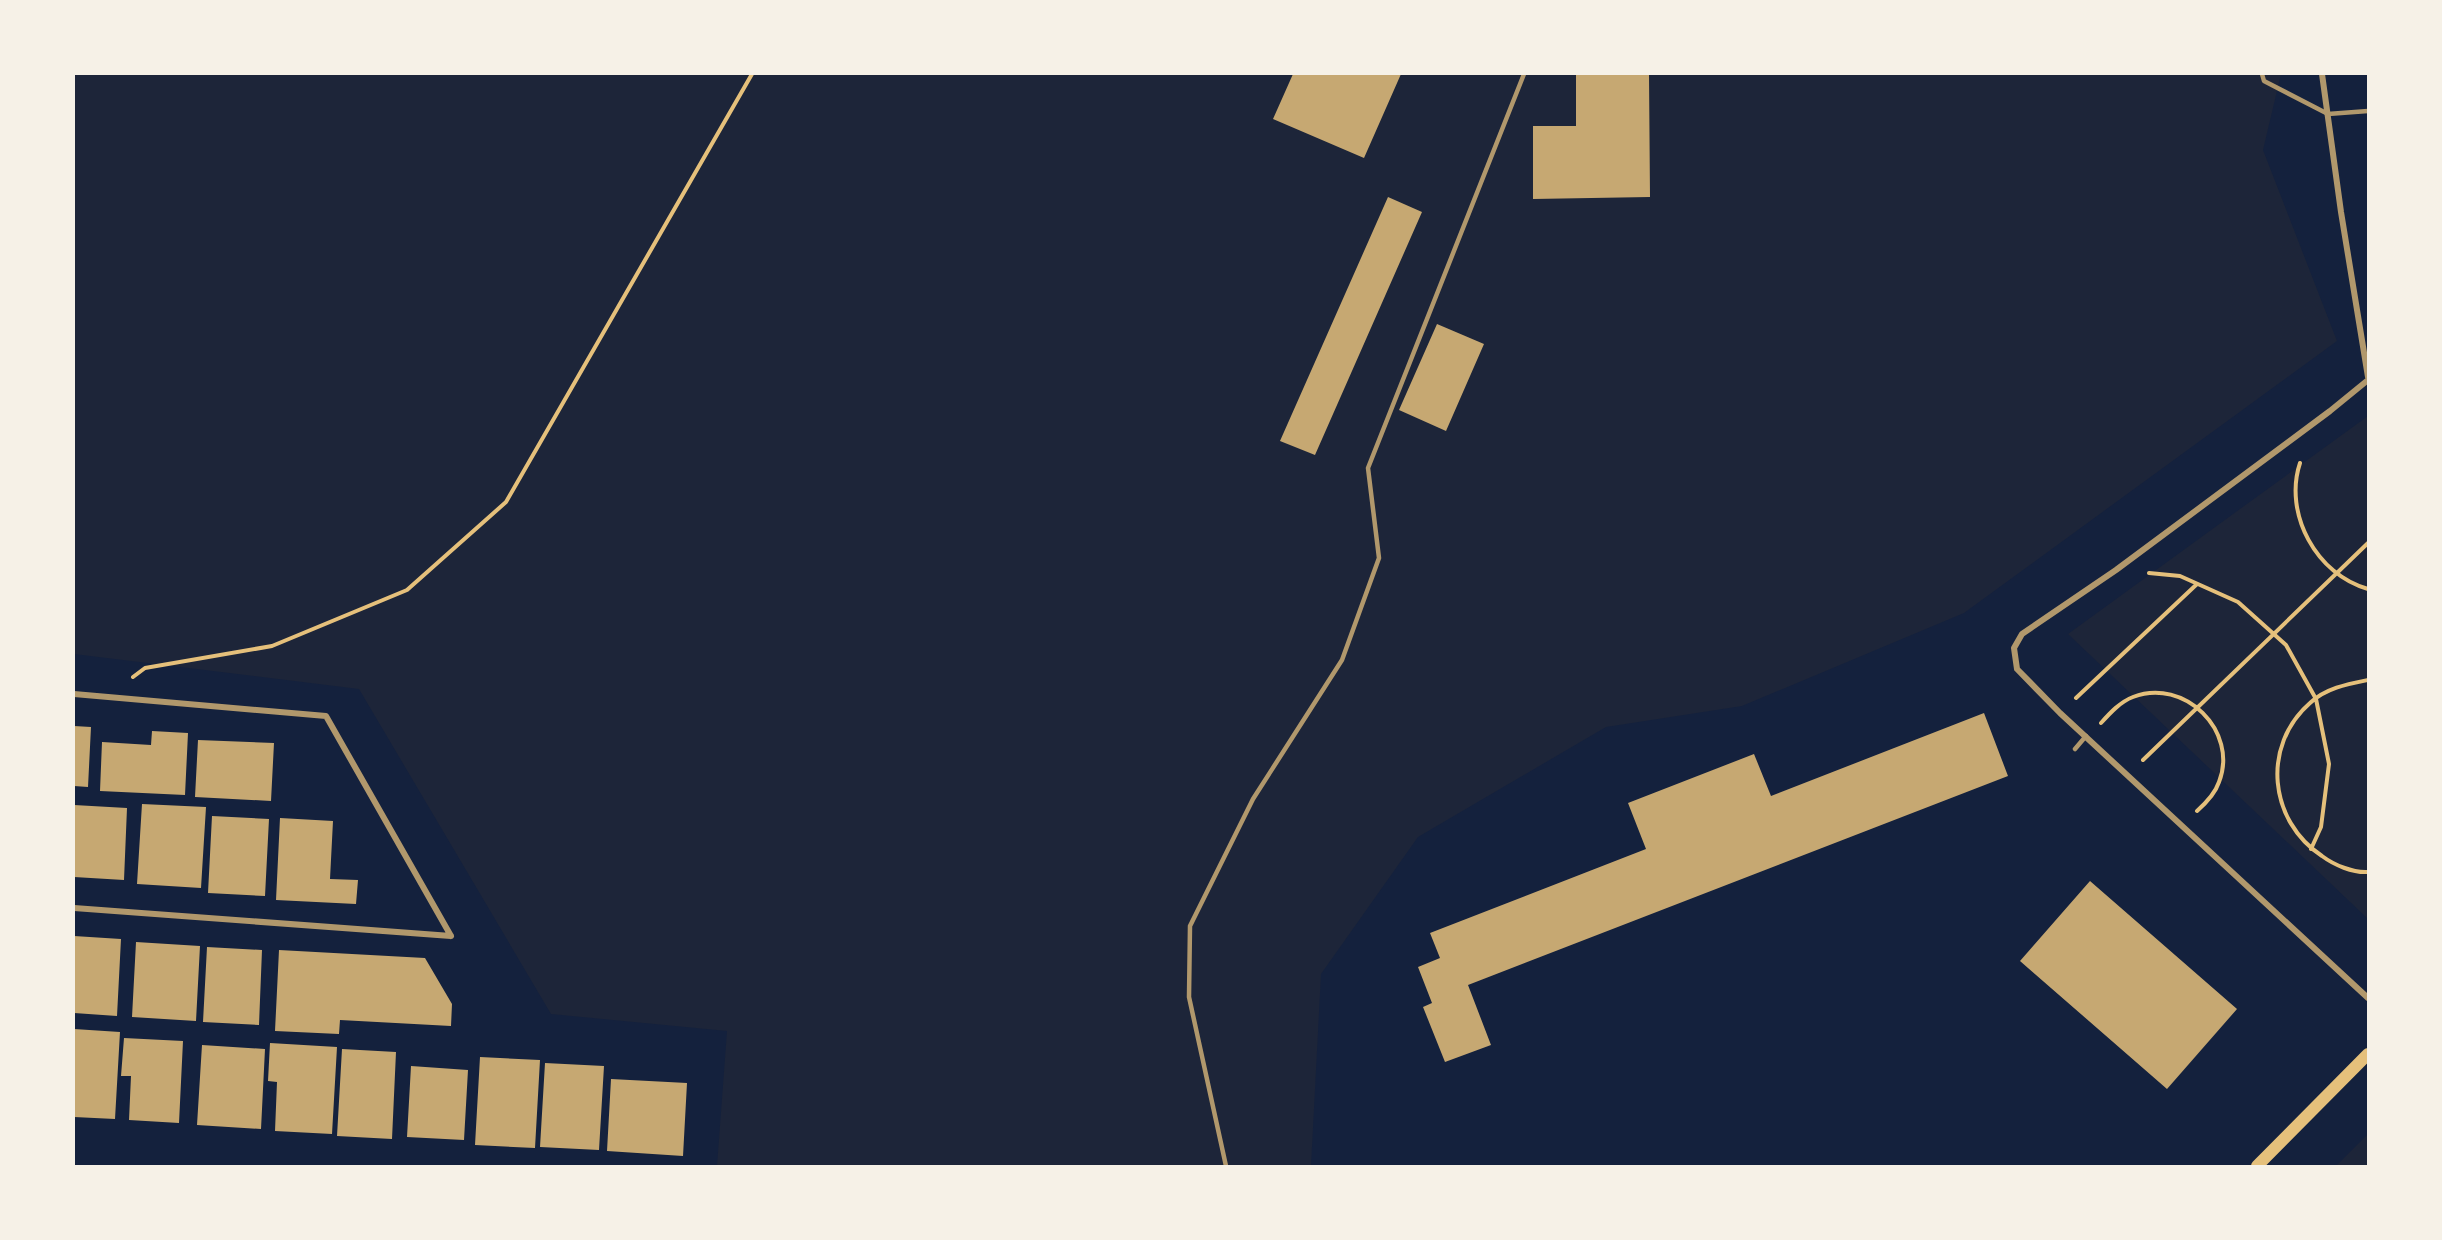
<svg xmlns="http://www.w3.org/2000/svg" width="2442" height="1240" viewBox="0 0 2442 1240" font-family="'Public Sans',sans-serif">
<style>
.green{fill:#1d2539}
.building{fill:#c6a872}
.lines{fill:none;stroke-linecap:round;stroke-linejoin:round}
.path{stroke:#e5c07b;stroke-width:4}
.service{stroke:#b1986c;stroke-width:4.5}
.minor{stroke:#b1986c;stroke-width:6}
.secondary{stroke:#e5c07b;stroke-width:12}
</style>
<rect width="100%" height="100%" fill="#14213d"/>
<path class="green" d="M74,74H2281L2263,150L2337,341L1964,613L1742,706L1606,727L1418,837L1321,974L1311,1166H717L727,1031L551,1014L359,689L74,654Z
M2368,416V919L2068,634Z
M2368,1134V1166H2336Z"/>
<path class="building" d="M1293,74H1401L1364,158L1273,119Z
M1576,74H1649L1650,197L1533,199V126H1576Z
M1388,197L1422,212L1315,455L1280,441Z
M1437,324L1484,344L1446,431L1399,410Z
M1984,713L2008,776L1468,985L1491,1045L1445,1062L1423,1007L1432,1003L1418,967L1440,958L1430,933L1646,849L1628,803L1754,754L1771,796Z
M74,726L91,727L88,787L74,786Z
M152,731L188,733L185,795L100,791L102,742L151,745Z
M198,740L274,743L271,801L195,797Z
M142,804L206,807L201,888L137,884Z
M74,805L127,808L124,880L74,877Z
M212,816L269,819L265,896L208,893Z
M280,818L333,821L330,879L358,880L356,904L276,900Z
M2090,881L2237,1009L2167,1089L2020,961Z
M74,936L121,939L117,1016L74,1013Z
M136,942L200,946L196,1021L132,1017Z
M207,947L262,950L259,1025L203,1022Z
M279,950L425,958L452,1004L451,1026L340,1020L339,1034L275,1031Z
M74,1029L120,1032L115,1119L74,1117Z
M124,1038L183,1041L179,1123L129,1120L131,1076H121Z
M270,1043L337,1047L332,1134L275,1131L277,1082L268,1081Z
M202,1045L265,1049L261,1129L197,1125Z
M342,1049L396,1052L392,1139L337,1136Z
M480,1057L540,1060L535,1148L475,1145Z
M545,1063L604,1066L599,1150L540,1147Z
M411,1066L468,1070L464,1140L407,1137Z
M611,1079L687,1083L683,1156L607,1151Z"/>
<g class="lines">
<path class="path" d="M2300,463C2283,514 2317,575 2368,589
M2149,573L2180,576L2238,602L2286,645L2316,699L2329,764L2321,827L2311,849
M133,677L145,668L272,646L407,590L506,502L752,74
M2368,680C2348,684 2326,688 2310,703C2261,746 2269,821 2322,856C2334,865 2353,873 2368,872
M2076,698L2197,584
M2101,723C2110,713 2120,702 2133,697C2184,677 2239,731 2219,782C2215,794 2206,803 2197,811
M2143,760L2368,543"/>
<path class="service" d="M2262,74L2264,81L2328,114L2368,111
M2075,749L2086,736
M1226,1166L1189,997L1190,926L1253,799L1342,660L1379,558L1368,468L1524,74"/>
<path class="minor" d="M2322,74L2341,212L2368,377
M2368,380L2330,411L2116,570L2022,634L2014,648L2017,669L2060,713L2368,998
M74,694L326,716L451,936
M74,908L451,936"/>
<path class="secondary" d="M2257,1166L2368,1054"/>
</g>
<rect width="2442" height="1240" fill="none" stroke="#f6f1e7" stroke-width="150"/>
</svg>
